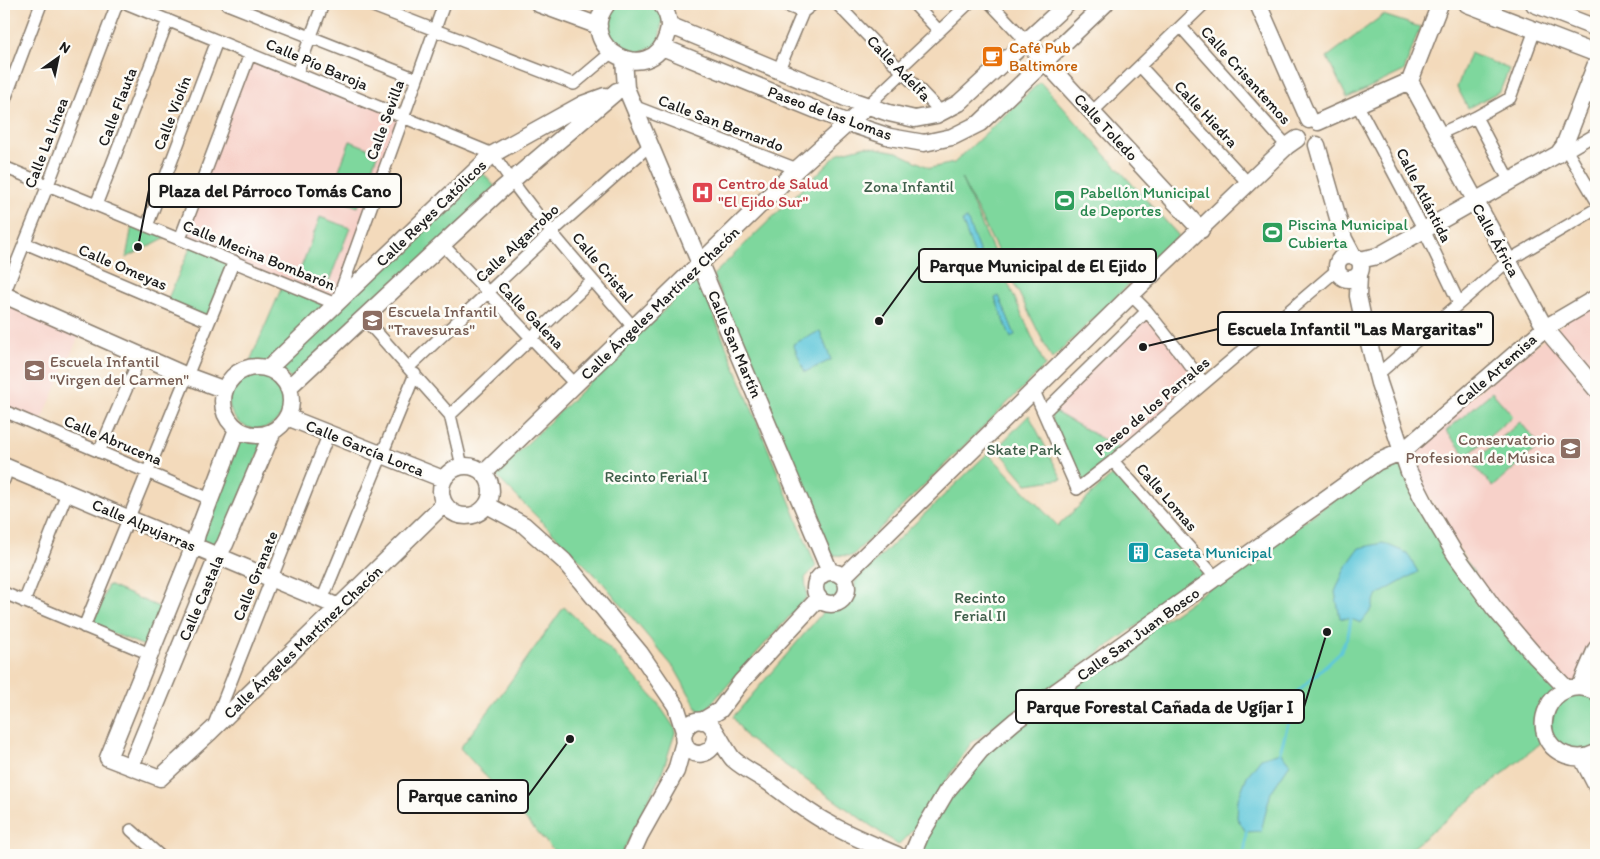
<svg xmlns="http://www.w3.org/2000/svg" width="1600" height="859" viewBox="0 0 1600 859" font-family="Itim,sans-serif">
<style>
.built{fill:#f7d1c9}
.green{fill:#7ed79d;stroke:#4d7a5c}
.water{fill:#5fc7da;stroke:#3e727b}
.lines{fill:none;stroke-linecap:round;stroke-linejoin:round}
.stream{stroke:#5fc7da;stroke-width:3}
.street-casing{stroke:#887b6c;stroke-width:14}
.secondary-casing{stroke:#887b6c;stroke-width:19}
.street{stroke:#fff;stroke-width:11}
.secondary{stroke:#fff;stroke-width:16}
.labels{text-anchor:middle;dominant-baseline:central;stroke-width:5;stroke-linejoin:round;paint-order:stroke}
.food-label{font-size:16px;fill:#c56008;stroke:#fdfcf7;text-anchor:start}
.street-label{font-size:16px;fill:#1c1c1c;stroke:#fdfcf7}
.health-label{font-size:16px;fill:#be3a42;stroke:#fdfcf7;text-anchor:start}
.park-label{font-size:16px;fill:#3e5d49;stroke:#fdfcf7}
.leisure-label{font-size:16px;fill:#27864d;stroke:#fdfcf7;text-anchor:start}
.education-label{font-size:16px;fill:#785e54;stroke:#fdfcf7;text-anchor:start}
.culture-label{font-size:16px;fill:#0d838f;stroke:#fdfcf7;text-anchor:start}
.leader{fill:none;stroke:#1c1c1c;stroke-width:2}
.callout-dot{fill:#1c1c1c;stroke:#fdfcf7;stroke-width:2}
.callout{fill:#fdfcf7;stroke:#1c1c1c;stroke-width:2}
.callout-label{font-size:18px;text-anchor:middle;font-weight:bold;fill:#1c1c1c}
</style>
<rect width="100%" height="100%" fill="#fdfcf7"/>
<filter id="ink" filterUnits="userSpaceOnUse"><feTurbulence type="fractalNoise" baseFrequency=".02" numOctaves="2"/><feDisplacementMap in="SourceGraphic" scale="10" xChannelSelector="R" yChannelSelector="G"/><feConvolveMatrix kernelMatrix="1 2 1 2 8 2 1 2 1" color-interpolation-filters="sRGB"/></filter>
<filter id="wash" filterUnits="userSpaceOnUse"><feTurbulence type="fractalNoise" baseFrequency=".0096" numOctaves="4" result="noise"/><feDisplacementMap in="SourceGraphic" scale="20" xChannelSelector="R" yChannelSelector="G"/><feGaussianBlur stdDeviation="1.12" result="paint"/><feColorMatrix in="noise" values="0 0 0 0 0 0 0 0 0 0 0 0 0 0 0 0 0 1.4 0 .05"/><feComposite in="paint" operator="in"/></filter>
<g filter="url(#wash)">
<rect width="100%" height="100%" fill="#f3dabb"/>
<path class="built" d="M250,54L403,117L336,304L180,239Z
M4,295L82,329L39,426L4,411Z
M1596,298V649L1574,688L1494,608L1403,451Z
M1147,311L1204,383L1124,451L1048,408Z"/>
<path class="green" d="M613,4H654L663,17L658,45L631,57L607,40L604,20Z
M1383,15L1420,27L1404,71L1347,98L1327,57Z
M1470,53L1509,69L1500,91L1468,108L1457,87Z
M1040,82L1179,236L1052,359L961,178L1045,366L852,556L831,555L713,275L839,153L866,146L897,152L930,168L954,163Z
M350,141L378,152L358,207L329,196Z
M481,171L497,189L291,379L278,366Z
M320,217L350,228L328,284L299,273Z
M133,220L170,235L126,258Z
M192,244L234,261L208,321L166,303Z
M698,277L816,566L805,578L807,597L701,715L675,669L603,583L495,475Z
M282,287L327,306L266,363L250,361Z
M229 401a28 28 0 1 1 56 0a28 28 0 1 1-56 0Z
M1492,392L1513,416L1467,456L1446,431Z
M1048,408L1124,451L1077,489Z
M1029,415L1062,479L1027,484L997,448Z
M1520,422L1540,445L1493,487L1472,463Z
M240,435L264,441L217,551L200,544Z
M1403,451L1427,507L1560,693L1547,738L1403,855H912L981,750Z
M988,453L1058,526L1114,473L1207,576L971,743L915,828L898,845L747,738L733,717L823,612L845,609L854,599L855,581Z
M825,573L846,581C856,623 789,595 825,573Z
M108,585L161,608L147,647L92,625Z
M564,607L612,651L657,702L676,730L662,773L621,855H558L460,748L497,700Z
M1573,691L1596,698V747L1580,753L1553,741L1549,710Z"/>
<path class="water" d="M967,219L982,258L977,261L962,221Z
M999,296L1015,335L1011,338L995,298Z
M820,331L831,360L805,372L793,344Z
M1383,543L1407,553L1418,572L1381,593L1375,598L1372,609L1361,623L1351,619L1340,618L1335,592L1345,568L1359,548Z
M1280,752L1290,764L1271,792L1261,831L1246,832L1237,818L1238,799L1247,776L1261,758Z"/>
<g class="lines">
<path class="stream" d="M1280,752L1297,692L1340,652L1348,636L1351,619
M1241,855L1245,849L1246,832"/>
</g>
</g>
<g filter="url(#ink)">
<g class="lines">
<defs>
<path id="street" d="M128,4L493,154C534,216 585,271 634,328
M227,4L417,79
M368,4L574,84L612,52
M782,4L803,12
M837,4L941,112
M914,4L939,31
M991,4L1026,41
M1181,27L1287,146
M1140,66L1248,183
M900,68L968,4
M779,69L803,12L813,4
M297,73L323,4
M1584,95L1596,100
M4,102L41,4
M1357,104L1424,230L1459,303
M633,106L797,169
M867,106L903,72
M1092,112L1204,4
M1476,117L1509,180
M1439,134L1476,117L1510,98L1535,30
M1564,146L1596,200
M1567,151L1596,134
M4,167L336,304L444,4
M96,205L168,20
M147,226L217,41
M180,239L250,54
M25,243L208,321
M443,245L576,385
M4,294L48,185L117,4
M1131,295L1147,311L1204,383
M364,318L450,415L462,466
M409,367L552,232L650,145
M1377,375L1509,260L1596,209
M1034,391L1077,489L1113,461L1338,269
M4,411L210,499
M1044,412L1147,311
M450,415L592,280
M99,452L141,355
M1113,461L1216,578
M4,480L8,468
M4,593L150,654
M322,600L415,374
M24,602L67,493
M84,627L234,261
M213,727L329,433
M131,830L159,855"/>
<path id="secondary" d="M539,4L599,26
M607,4C573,48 651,88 667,36C671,25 668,13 661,4
M1258,4L1309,120
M1467,4L1592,52
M1534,4L1596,28
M669,25L848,99L889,113L915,119L936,115L959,103L1067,4
M1026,41L1201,230
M662,47L848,123L890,137L924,143L952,137L980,123L1105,4
M624,59L626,88L830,572
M1410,81L1545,328L1596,389
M1318,122L1410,81L1440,4
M1317,145L1344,239L1353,256
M1337 267a12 12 0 1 1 24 0a12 12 0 1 1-24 0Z
M1359,260L1378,256L1558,154L1564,146L1596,64
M1359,275L1358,296L1362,315L1379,383L1409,472L1427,507L1455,554L1494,608L1536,657L1567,689
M4,295L187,376L225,390
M223 401a34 34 0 1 1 68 0a34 34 0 1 1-68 0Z
M268,369L493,154L583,104L605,96
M288,388L502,189L617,91L626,88
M287,417L443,479
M237,429L197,534L194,546L108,758L160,778L211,731L444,504
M441 491a25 25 0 1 1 50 0a25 25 0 1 1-50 0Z
M4,466L339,607
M484,473L797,169L867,106
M487,505L524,525L564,561L640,653L676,706L684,731
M815 588a16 16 0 1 1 32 0a16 16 0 1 1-32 0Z
M843,577L1131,295L1287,146L1297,139
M1580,687L1596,649
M1596,692C1551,669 1521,738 1566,755C1577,759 1587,758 1596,753
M702,721L720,710L741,682L819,598
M716,735C716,756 689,761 684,742C680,728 694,716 707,722C715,726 725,750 733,759C743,768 757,775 768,782C788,796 807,812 828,823C850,836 874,845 897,855
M1582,758L1596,785
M131,766L217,557L225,544L273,431
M631,855L640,835L676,771L684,742
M912,855L920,836L946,792L981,750L1015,721L1377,462L1403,451L1545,328L1596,298"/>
</defs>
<use href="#street" class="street-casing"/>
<use href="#secondary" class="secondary-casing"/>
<use href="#street" class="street"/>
<use href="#secondary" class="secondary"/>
</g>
</g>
<defs>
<symbol id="cafe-square" viewBox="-11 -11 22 22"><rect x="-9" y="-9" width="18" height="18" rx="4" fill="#e8710a" stroke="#fdfcf7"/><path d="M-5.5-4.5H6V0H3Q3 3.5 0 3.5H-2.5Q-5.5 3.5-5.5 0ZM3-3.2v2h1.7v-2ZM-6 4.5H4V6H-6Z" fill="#fff"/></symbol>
<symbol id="hospital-square" viewBox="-11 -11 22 22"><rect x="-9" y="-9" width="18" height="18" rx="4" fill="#e0444e" stroke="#fdfcf7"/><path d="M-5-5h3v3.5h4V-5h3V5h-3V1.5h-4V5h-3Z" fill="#fff"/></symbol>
<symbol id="stadium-square" viewBox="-11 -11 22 22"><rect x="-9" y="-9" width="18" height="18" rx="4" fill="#2e9e5b" stroke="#fdfcf7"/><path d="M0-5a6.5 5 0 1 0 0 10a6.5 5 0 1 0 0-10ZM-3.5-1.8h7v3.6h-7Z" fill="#fff"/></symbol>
<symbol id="school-square" viewBox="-11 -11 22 22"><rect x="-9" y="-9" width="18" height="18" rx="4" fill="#8d6e63" stroke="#fdfcf7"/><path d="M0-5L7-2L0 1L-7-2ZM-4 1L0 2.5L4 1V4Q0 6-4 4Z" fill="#fff"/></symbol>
<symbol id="university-square" viewBox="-11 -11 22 22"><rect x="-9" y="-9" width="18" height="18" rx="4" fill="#8d6e63" stroke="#fdfcf7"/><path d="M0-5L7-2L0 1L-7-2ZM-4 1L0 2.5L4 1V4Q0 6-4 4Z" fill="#fff"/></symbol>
<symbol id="building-square" viewBox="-11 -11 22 22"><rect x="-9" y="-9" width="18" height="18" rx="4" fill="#0f9aa8" stroke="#fdfcf7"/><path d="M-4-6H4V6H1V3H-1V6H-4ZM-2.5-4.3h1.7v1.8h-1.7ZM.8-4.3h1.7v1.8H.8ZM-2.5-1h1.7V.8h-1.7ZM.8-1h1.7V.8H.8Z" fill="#fff"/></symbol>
</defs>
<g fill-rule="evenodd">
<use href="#cafe-square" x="980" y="44" width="25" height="25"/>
<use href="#hospital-square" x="690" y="180" width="25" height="25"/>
<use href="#stadium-square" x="1052" y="188" width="25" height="25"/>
<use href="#stadium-square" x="1260" y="220" width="25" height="25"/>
<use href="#school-square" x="360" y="308" width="25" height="25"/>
<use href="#school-square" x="22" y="358" width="25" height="25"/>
<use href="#university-square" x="1558" y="436" width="25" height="25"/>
<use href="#building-square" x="1126" y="540" width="25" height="25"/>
</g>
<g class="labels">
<g class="food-label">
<text x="1009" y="47">Café Pub<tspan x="1009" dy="18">Baltimore</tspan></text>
</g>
<g class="street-label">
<text transform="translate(317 64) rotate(23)">Calle Pío Baroja</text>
<text transform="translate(899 68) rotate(46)">Calle Adelfa</text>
<text transform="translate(1246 75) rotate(48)">Calle Crisantemos</text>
<text transform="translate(117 107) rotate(-69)">Calle Flauta</text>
<text transform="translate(172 113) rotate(-69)">Calle Violín</text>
<text transform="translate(830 113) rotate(20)">Paseo de las Lomas</text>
<text transform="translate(1206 114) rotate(47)">Calle Hiedra</text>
<text transform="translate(385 120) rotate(-70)">Calle Sevilla</text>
<text transform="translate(721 123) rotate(21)">Calle San Bernardo</text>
<text transform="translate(1106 127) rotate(47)">Calle Toledo</text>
<text transform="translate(46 143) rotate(-69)">Calle La Línea</text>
<text transform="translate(1424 195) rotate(63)">Calle Atlántida</text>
<text transform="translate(431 213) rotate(-44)">Calle Reyes Católicos</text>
<text transform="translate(1496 240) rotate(61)">Calle África</text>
<text transform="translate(517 243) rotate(-43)">Calle Algarrobo</text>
<text transform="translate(259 255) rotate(22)">Calle Mecina Bombarón</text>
<text transform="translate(123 267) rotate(23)">Calle Omeyas</text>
<text transform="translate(603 267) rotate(50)">Calle Cristal</text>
<text transform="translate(660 303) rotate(-44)">Calle Ángeles Martínez Chacón</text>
<text transform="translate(531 315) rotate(46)">Calle Galena</text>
<text transform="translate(735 344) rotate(67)">Calle San Martín</text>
<text transform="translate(1496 370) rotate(-41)">Calle Artemisa</text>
<text transform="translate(1152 406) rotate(-40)">Paseo de los Parrales</text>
<text transform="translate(113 440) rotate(23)">Calle Abrucena</text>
<text transform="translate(365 448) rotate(22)">Calle García Lorca</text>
<text transform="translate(1167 497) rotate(49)">Calle Lomas</text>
<text transform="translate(144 525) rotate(23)">Calle Alpujarras</text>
<text transform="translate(255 576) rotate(-68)">Calle Granate</text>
<text transform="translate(201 598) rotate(-67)">Calle Castala</text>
<text transform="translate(1138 634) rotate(-36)">Calle San Juan Bosco</text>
<text transform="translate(303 642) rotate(-44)">Calle Ángeles Martínez Chacón</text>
</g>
<g class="health-label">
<text x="718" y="183">Centro de Salud<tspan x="718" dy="18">"El Ejido Sur"</tspan></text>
</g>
<g class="park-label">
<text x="909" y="186">Zona Infantil</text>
<text x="1024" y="449">Skate Park</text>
<text x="656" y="476">Recinto Ferial I</text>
<text x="980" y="597">Recinto<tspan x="980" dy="18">Ferial II</tspan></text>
</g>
<g class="leisure-label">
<text x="1080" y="192">Pabellón Municipal<tspan x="1080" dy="18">de Deportes</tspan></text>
<text x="1288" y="224">Piscina Municipal<tspan x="1288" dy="18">Cubierta</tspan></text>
</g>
<g class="education-label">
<text x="388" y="311">Escuela Infantil<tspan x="388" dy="18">"Travesuras"</tspan></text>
<text x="50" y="361">Escuela Infantil<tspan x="50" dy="18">"Virgen del Carmen"</tspan></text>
<text x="1555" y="439" text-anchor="end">Conservatorio<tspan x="1555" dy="18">Profesional de Música</tspan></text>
</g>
<g class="culture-label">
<text x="1154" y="552">Caseta Municipal</text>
</g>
</g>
<path class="leader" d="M138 247L149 190M879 321L919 266M1143 347L1218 329M1327 632L1304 707M570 739L528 796"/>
<g class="callout-dot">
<circle cx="138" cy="247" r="5"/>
<circle cx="879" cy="321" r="5"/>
<circle cx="1143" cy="347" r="5"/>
<circle cx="1327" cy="632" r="5"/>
<circle cx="570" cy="739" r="5"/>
</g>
<g class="callout">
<rect x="149" y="174" width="252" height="33" rx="5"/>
<rect x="919" y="249" width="237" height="33" rx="5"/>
<rect x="1218" y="312" width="275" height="33" rx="5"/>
<rect x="1016" y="690" width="288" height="33" rx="5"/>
<rect x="398" y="780" width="130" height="33" rx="5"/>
</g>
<g class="callout-label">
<text x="275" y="197">Plaza del Párroco Tomás Cano</text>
<text x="1038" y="272">Parque Municipal de El Ejido</text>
<text x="1355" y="335">Escuela Infantil "Las Margaritas"</text>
<text x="1160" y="713">Parque Forestal Cañada de Ugíjar I</text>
<text x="463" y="802">Parque canino</text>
</g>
<rect width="1600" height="859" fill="none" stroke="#fdfcf7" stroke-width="20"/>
<g transform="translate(58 58) rotate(33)" stroke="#fdfcf7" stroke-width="4" paint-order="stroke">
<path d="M0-4L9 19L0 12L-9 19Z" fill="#1c1c1c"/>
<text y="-8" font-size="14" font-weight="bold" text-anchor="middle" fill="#1c1c1c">N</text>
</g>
</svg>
